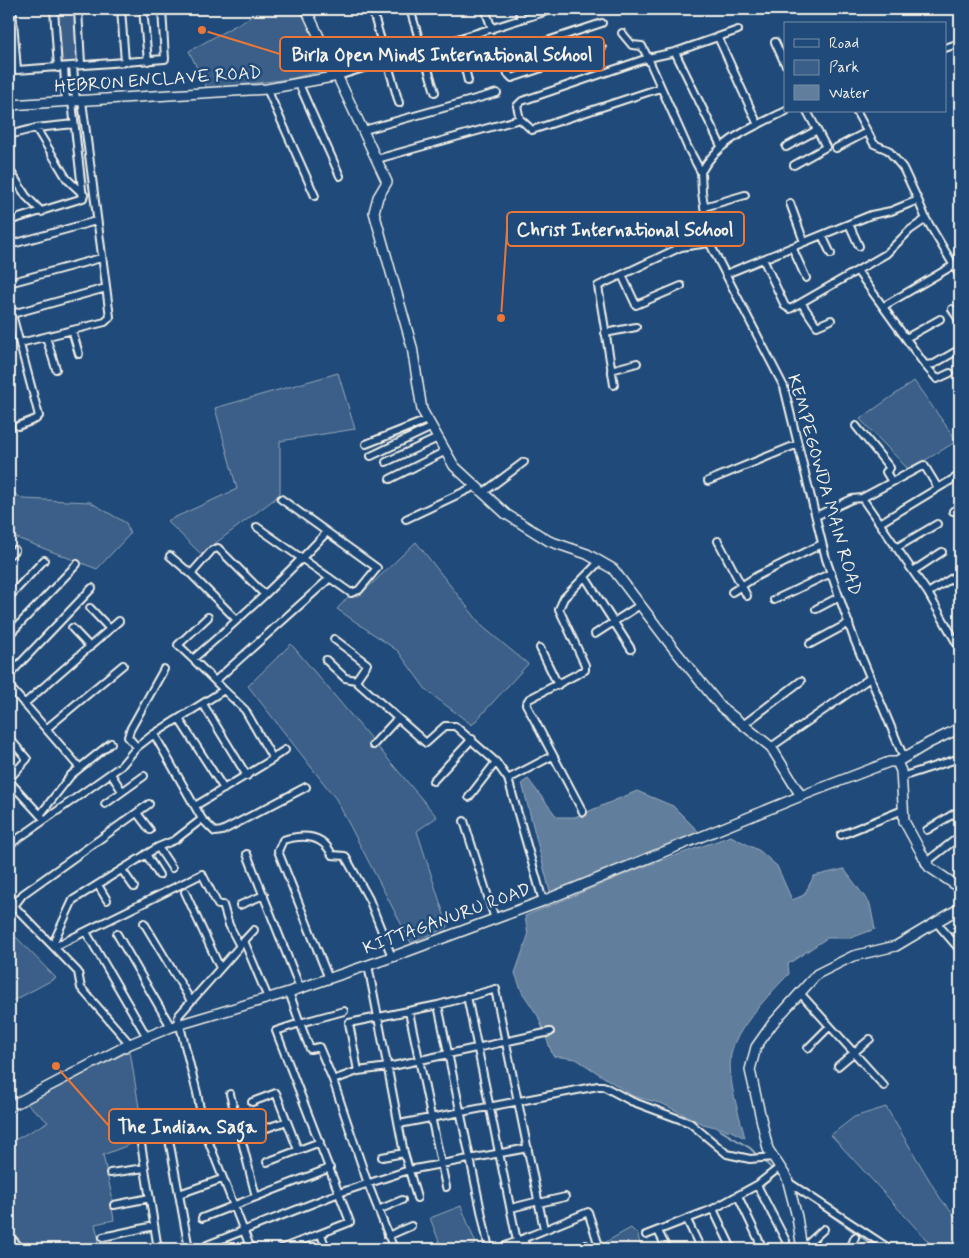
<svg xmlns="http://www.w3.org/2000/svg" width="969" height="1258" viewBox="0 0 969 1258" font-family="Mynerve,sans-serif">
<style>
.green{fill:#3a5f88;stroke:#97a8b8}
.water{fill:#627e9d;stroke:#9cacbb}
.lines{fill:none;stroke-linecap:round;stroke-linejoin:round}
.stream{stroke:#9cacbb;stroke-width:2}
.street-casing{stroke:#f4f1e8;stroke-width:10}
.secondary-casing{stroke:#f4f1e8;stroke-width:12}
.street{stroke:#1f4a7a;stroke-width:6}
.secondary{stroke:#1f4a7a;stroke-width:9}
.labels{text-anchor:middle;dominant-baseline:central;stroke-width:5;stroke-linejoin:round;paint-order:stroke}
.street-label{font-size:18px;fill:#f4f1e8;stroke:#1f4a7a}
.leader{fill:none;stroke:#ea7738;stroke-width:2}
.callout-dot{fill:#ea7738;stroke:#1f4a7a;stroke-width:2}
.callout{fill:#1f4a7a;stroke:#ea7738;stroke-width:2}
.callout-label{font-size:19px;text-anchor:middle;font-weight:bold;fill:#f4f1e8}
</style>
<rect width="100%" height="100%" fill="#1f4a7a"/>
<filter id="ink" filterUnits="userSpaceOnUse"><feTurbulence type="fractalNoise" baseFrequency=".02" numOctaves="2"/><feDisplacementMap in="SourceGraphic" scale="10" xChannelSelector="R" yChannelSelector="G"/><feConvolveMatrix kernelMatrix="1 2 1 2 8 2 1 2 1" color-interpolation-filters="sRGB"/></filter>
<g filter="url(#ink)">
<path class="green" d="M57,9H76L80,61L61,62Z
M265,9H302L331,69L289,79L207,89L189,51Z
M338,373L355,429L280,441V495L201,554L167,521L237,489L215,408Z
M914,381L957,441L909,470L860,419Z
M9,490L23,499L90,502L126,523L130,534L97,569L9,535Z
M416,542L483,627L528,664L472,725L427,691L398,651L337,609L349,596L361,594Z
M291,644L437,817L417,831L448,927L411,943L336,799L248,686Z
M15,936L56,978L9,1003V940Z
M130,1051L144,1139L103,1155L113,1201L111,1202L114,1220L95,1224L101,1249H27L9,1227V1143L48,1122L26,1103Z
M886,1107L940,1198L958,1220L960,1218V1249H935L831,1135L854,1117Z
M461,1206L476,1244L463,1249H442L430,1218Z
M631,1228L638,1235L641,1249H603L602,1244Z"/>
<path class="water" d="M528,779L557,817H575L637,791L673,806L699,832L550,892L522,783Z
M731,836L760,851L777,866L792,900L804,895L814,876L844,869L870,904L875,929L851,938H827L788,964L789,974C772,991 735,1030 731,1054C727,1081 739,1112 745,1138L731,1131L703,1124L663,1104L633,1096L576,1059L553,1056L538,1016L522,992L515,973L528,936L525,916L640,868Z"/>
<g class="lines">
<path class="stream" d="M720,1130L750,1148L759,1157
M763,1160L783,1179
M794,1189L878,1249"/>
<defs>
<path id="street" d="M12,9L17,70L125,62L121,9
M54,9L58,68
M78,9L81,64
M143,9L148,61
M372,9L399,103
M410,9L435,92
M485,9L492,29
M518,9L522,19
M738,30L675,52L648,58L688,148L701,172L702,192L709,242L784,387L826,559L854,639L904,758
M622,33L632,45L642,46L648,58L522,101L517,106L520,119L532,130L660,88
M718,37L758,125
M458,39L468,81
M775,42L785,64
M945,48L960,43
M675,52L721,146
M502,56L508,74L512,78L602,48
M125,62L165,59L162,9
M73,66L76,101
M64,67L66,102
M465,68L602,23
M338,76L554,9
M299,84L340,176
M267,89L315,196
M36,128L67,179L84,195
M364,130L497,93
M9,135L36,128L74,124
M786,147L817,130
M836,148L867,132
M377,159L520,119
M794,165L826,147L807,111
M9,169L26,196L42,212
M701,172C719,139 754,127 786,111
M918,200L926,219L960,276
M790,203L804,242
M704,207L745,195
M9,221L83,198L72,102
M849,224L859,246
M822,235L831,254
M9,245L96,221
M792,247L806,278
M763,259L785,306L790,309L886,254L910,230L926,219
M858,272L925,365L934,364L960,349
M726,274L871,215L891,211L918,200L903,168L888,150L874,144L856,111
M622,275L636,305L681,286
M9,283L101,258
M9,303L39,416L36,419L18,426
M802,304L817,326L831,320
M884,306L954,265
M952,309L960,322
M12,314L106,288
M72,330L79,354
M605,333L636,327
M46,337L56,369
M906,338L940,319
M20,343L105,322L110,317L82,101
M925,365L937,379L950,373
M611,370L637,363
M614,385L598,286L681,247L709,243
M856,426L890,468L886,472L892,482
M366,444L427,420
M371,456L432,427
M386,462L438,438
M390,479L446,451
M708,481L798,444
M484,492L524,462
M862,498L924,465L938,488L960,475
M281,499L327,532
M953,511L960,507
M816,516L852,499L862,498L928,593L960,649
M406,519L476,486
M880,523L938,488
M718,541L747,596
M896,548L937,524
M9,555L15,550
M170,556L191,574
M913,571L942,552
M585,577L631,649
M732,592L757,576L822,544
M928,593L960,573
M9,597L44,560
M774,600L831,573
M90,608L110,629
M816,609L839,597
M237,620L191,574L212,550L218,548L264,594
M72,628L90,647
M595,634L640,605
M9,635L77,564
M334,639L367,664L356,680L358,683L426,743L445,726H455L496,762L508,779
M810,644L849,623
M540,648L558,685
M193,659L178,645L208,617
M326,660L345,678L356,680
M9,675L92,588
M215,681L330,578
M9,686L79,767
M24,704L119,621
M203,704L247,776
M179,719L224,789
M743,725L801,681
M46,729L123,665
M9,738L27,759L9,779
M373,745L397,719
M137,747L128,737L130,730L164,669
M771,747L870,678
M274,757L285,750
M111,774L122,791
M901,777L960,758
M9,781L42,817
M433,781L472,739
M469,797L496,762
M105,804L144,776
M195,806L273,759L245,710L224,690
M583,812L526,704L529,699L585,670V665L559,609L564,598L600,561
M137,813L150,830
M40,815L71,775L111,743
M202,819L215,832L222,831L306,787
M464,821L495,919
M927,830L960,810
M841,835L903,810
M9,845L121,766L137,747L154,734
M158,847L172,868
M146,854L159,875
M247,854L300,988
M925,863L960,836
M122,870L134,887
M98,885L107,900
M185,892L220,968
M9,901L14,906L23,894L149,804
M543,901L508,779L552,756
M240,905L264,895
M9,910L14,906L78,972L81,988L130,1044
M936,922L960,950
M144,923L191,1001
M86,932L147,1037
M117,934L171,1027
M244,941L268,998
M242,943L254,930
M368,965L404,1153L417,1198
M329,979L278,851L283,840C303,834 323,834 332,855L345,856L369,899L392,957
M495,989L544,1229
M800,993L884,1086
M467,996L517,1241
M438,1005L489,1249
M344,1011L300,1023L310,1049L319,1047L333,1080L358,1071L388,1067L550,1032
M409,1012L446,1187
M808,1048L830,1026
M838,1066L870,1039
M358,1071L349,1023L438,1005L496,989
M333,1080L368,1184L394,1249
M230,1094L256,1197
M252,1102L276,1093L298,1150
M399,1124L598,1086H603L631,1101L690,1123L727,1154L750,1159L774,1157
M264,1129L287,1121
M168,1134L189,1249
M141,1144L158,1249
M382,1157L404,1153
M267,1162L320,1142
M110,1173L145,1168
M788,1182L890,1249
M757,1185L786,1241
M179,1194L222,1179
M738,1196L763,1249
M539,1203L565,1197
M114,1205L150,1198
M511,1208L539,1201
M713,1209L732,1249
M378,1210L402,1200
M202,1218L330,1168
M687,1220L701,1249
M658,1231L667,1249
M321,1234L326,1249
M646,1235L713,1209L757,1185L780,1167
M9,1236L21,1249
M388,1236L411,1226
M103,1237L154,1226
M523,1239L527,1249
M207,1245L339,1193L409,1170L528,1148
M251,1249L204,1130L197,1093L178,1018L179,1015L240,946L229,925L223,905H218L202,874L54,947L55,939L73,900L158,847L175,840L202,819L154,734L224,690L193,659C240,619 285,577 327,532L377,568L359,590L351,593L257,527
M281,1249L350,1222L276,1031L300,1023L289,992
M498,1249L588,1212L600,1249
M575,1249L586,1245
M802,1249L824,1229
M850,1249L855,1237"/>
<path id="secondary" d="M306,9L387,182L378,197L374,212L412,347L422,410L454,466L506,514L549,541L587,554L613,569L670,644L721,707L771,747L801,796
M9,105L267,89L338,76
M897,762L901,771L904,821L929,867L960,888
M897,762L929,743L960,728
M9,1107L130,1044L171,1027L289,992L392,957L543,901L801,796L889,762H897
M802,1249L797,1217L787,1178L768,1149L750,1070L756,1047L773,1023L817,974L853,956L896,946L960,908"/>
</defs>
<use href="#street" class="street-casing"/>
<use href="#secondary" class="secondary-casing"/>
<use href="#street" class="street"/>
<use href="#secondary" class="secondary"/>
</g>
</g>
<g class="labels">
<g class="street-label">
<text transform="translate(158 80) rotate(-4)">HEBRON ENCLAVE ROAD</text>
<text transform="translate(824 485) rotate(74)">KEMPEGOWDA MAIN ROAD</text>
<text transform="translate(447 919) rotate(-20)">KITTAGANURU ROAD</text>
</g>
</g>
<path class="leader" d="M202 30L280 54M501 318L507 229M56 1066L109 1126"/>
<g class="callout-dot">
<circle cx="202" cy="30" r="5"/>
<circle cx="501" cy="318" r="5"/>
<circle cx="56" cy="1066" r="5"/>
</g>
<g class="callout">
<rect x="280" y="37" width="324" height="34" rx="5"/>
<rect x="507" y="212" width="237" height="34" rx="5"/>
<rect x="109" y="1109" width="157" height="34" rx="5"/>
</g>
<g class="callout-label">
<text x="442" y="61">Birla Open Minds International School</text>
<text x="625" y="236">Christ International School</text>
<text x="187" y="1133">The Indian Saga</text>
</g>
<rect width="969" height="1258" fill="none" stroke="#1f4a7a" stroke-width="30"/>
<rect x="15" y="15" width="939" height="1228" fill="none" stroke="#f4f1e8" stroke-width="2" filter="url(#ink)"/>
<rect x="784" y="22" width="162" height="90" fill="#1f4a7a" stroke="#748da6"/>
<rect x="794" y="39" width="25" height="8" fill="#1f4a7a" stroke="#748da6"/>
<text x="829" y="48" font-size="15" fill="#f4f1e8">Road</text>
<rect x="794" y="60" width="25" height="15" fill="#3a5f88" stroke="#748da6"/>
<text x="829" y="72" font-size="15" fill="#f4f1e8">Park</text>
<rect x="794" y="85" width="25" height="15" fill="#627e9d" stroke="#748da6"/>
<text x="829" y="98" font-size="15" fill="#f4f1e8">Water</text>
</svg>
